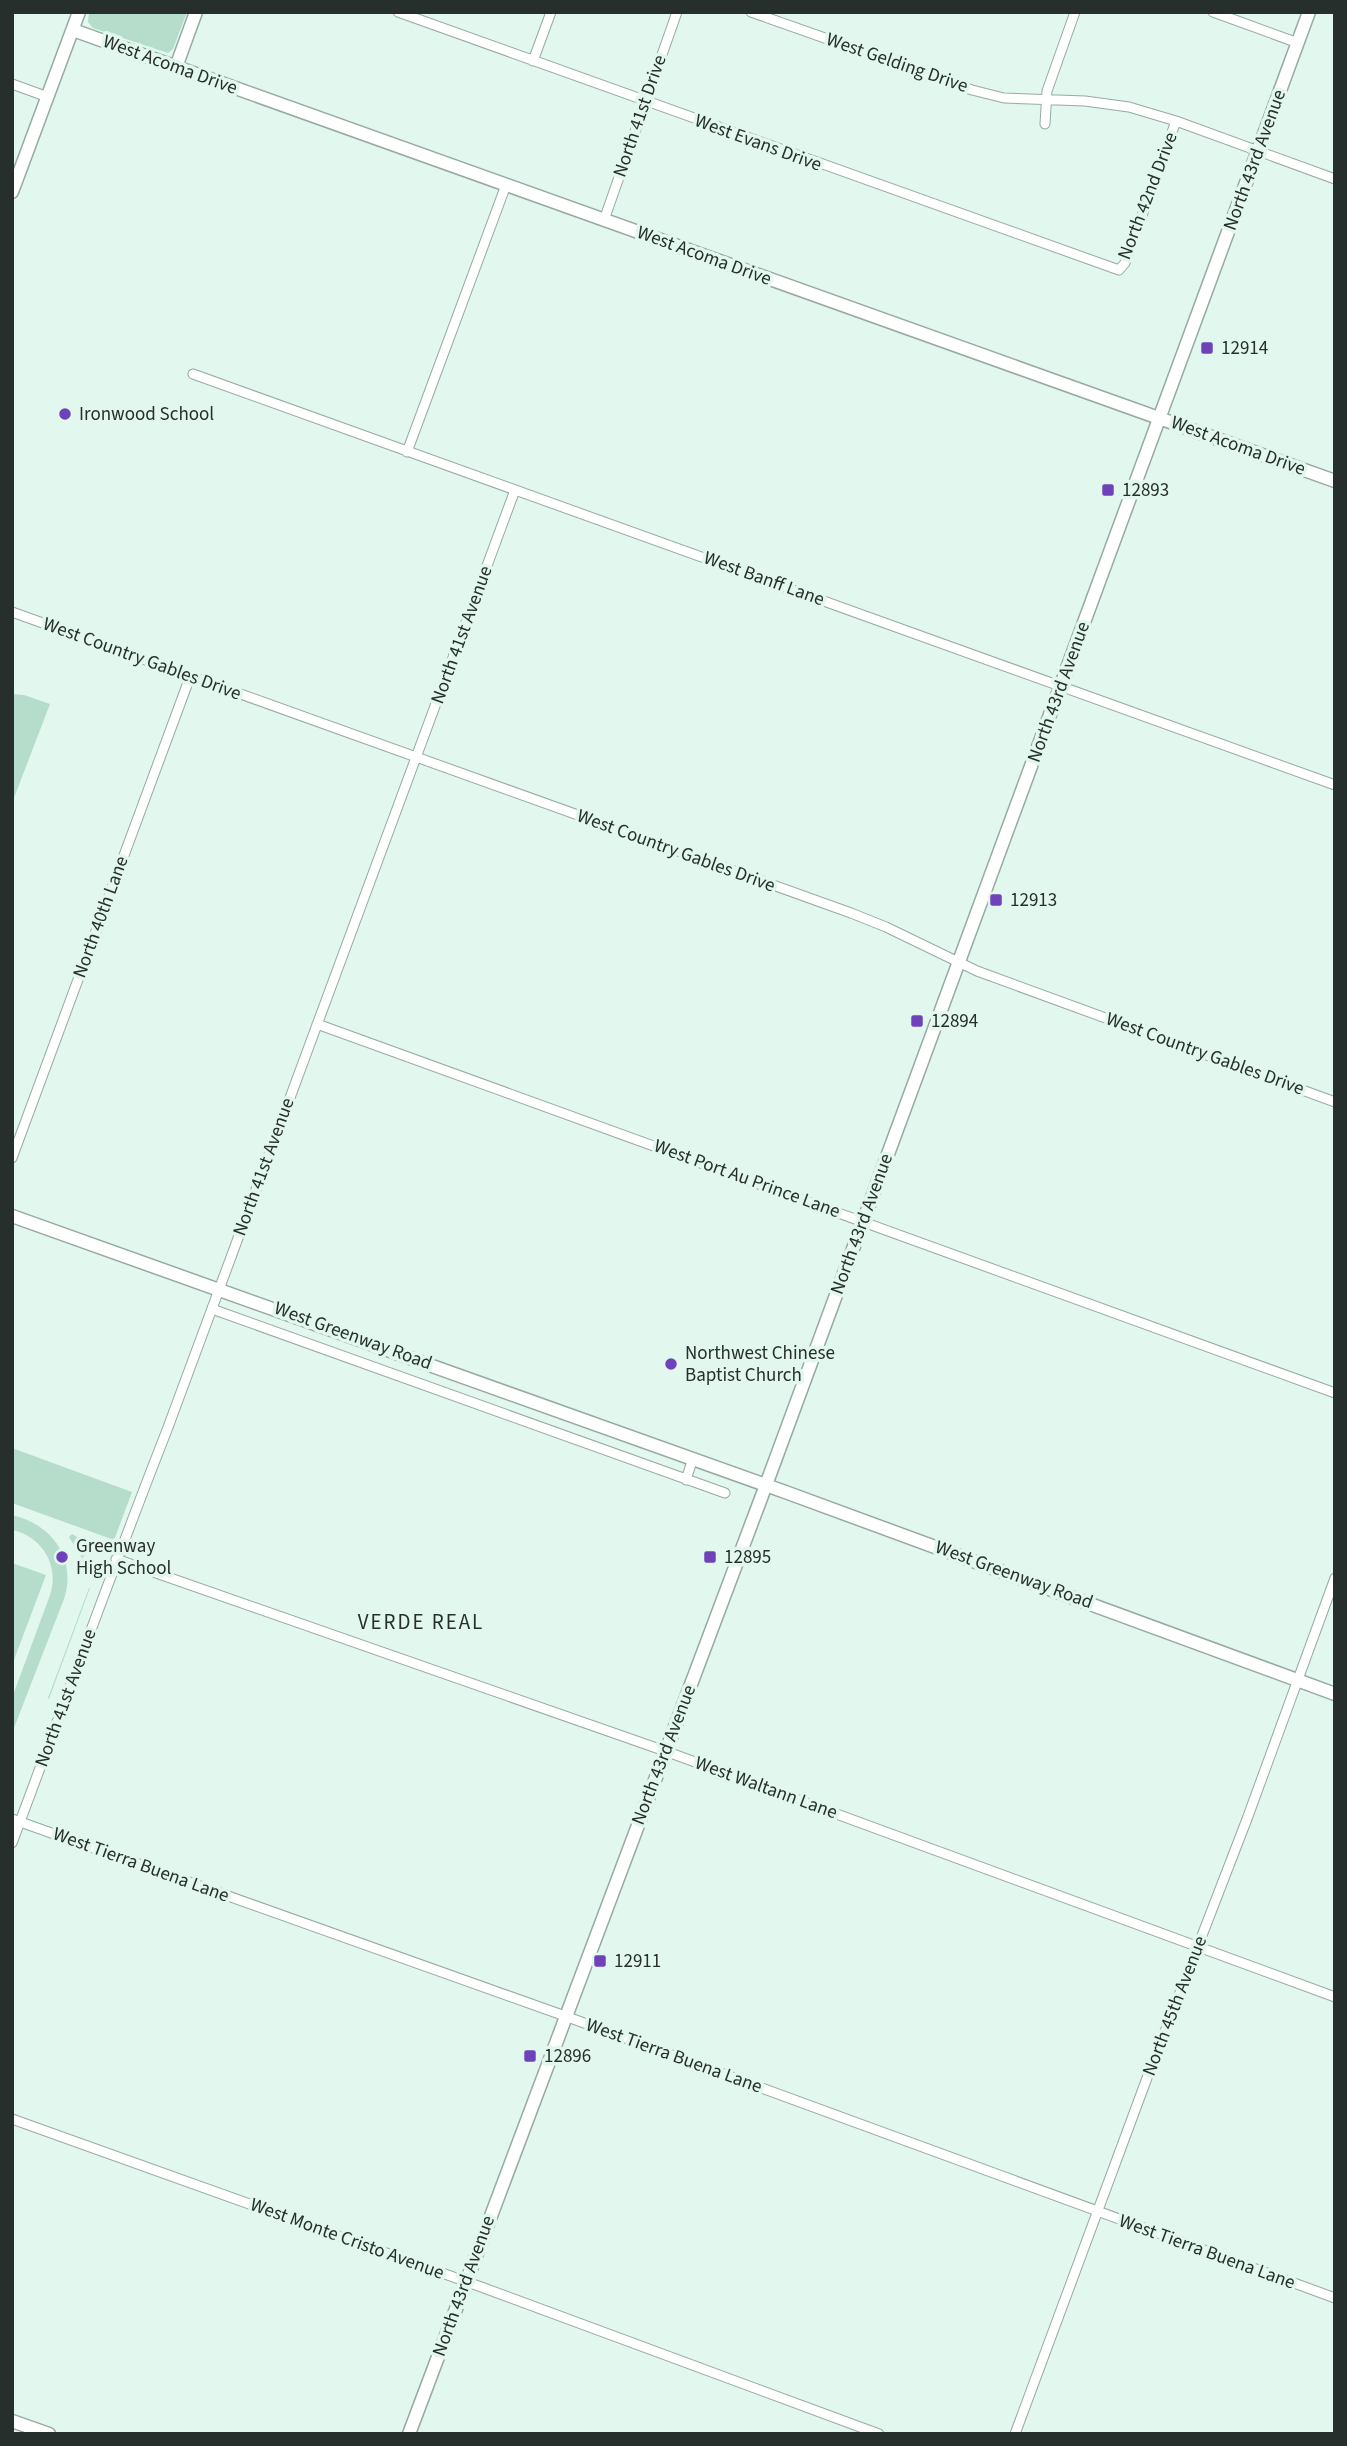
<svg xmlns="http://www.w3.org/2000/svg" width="1347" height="2446" viewBox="0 0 1347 2446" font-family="'Source Sans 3',sans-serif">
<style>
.green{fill:#b6dccc}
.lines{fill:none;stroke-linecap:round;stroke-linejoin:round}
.street-casing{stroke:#96aaa1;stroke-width:11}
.secondary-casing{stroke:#96aaa1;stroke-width:15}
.street{stroke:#fff;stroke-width:9}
.secondary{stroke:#fff;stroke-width:12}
.poi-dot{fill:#6f42ba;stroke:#e2f7ee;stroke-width:2.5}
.labels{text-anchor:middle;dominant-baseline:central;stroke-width:7;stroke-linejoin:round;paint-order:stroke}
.street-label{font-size:19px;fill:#272f2c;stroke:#e2f7ee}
.poi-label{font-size:19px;fill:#272f2c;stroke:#e2f7ee;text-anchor:start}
.neighbourhood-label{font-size:21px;letter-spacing:2px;fill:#272f2c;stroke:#e2f7ee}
</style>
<rect width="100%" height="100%" fill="#e2f7ee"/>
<path class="green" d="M89,12H187L173,49L168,53L93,28L88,22Z
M12,694L24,695L50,704L12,803Z
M12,1448L132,1492L114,1540L12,1503Z
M12,1515C52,1524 77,1559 64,1599L12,1733V1698L50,1595C60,1566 42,1536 12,1530Z
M72,1534L94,1547L82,1558L69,1537Z
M12,1563L46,1575L12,1665Z
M89,1588H90L49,1699L48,1698Z"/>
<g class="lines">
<defs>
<path id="street" d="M398,12L1119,270L1125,263L1176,121
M751,12L972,90L1004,98L1085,101L1129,107L1176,121L1335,179
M1213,12L1298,43
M533,61L551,12
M12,84L48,97
M1045,124L1047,91L1075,12
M604,220L677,12
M193,374L1335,785
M407,452L506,185
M12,612L851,913L886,927L977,971L1335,1102
M317,1024L1335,1393
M12,1158L190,677
M212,1309L725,1493
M686,1480L693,1458
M116,1559L665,1751L1335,1997
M12,1819L565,2016L1335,2298
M12,1843C64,1705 113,1567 167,1430L515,490
M12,2119L484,2288L879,2434
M1015,2434L1147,2078L1247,1819L1335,1578"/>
<path id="secondary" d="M73,30L1335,481
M176,67L196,12
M12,192L79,12
M12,1216L788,1493L1335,1694
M12,2421L49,2434
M409,2434L766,1485L1309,12"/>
</defs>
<use href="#street" class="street-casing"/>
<use href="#secondary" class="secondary-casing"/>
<use href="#street" class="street"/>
<use href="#secondary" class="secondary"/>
</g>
<g class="poi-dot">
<rect x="1200" y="341" width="14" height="14" rx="3.5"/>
<circle cx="65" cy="414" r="7"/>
<rect x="1101" y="483" width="14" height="14" rx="3.5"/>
<rect x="989" y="893" width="14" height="14" rx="3.5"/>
<rect x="910" y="1014" width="14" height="14" rx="3.5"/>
<circle cx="671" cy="1364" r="7"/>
<circle cx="62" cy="1557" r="7"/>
<rect x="703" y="1550" width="14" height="14" rx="3.5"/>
<rect x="593" y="1954" width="14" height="14" rx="3.5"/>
<rect x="523" y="2049" width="14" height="14" rx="3.5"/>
</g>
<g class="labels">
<g class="street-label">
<text transform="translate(897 63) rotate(19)">West Gelding Drive</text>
<text transform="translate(170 65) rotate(20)">West Acoma Drive</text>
<text transform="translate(640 116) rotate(-71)">North 41st Drive</text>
<text transform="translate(758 143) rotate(20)">West Evans Drive</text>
<text transform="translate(1255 160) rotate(-70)">North 43rd Avenue</text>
<text transform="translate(1148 196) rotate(-69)">North 42nd Drive</text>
<text transform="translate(704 256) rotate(20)">West Acoma Drive</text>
<text transform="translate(1238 446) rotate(20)">West Acoma Drive</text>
<text transform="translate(764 579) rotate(20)">West Banff Lane</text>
<text transform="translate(462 635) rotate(-70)">North 41st Avenue</text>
<text transform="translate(142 659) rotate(20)">West Country Gables Drive</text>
<text transform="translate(1059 692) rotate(-70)">North 43rd Avenue</text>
<text transform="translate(676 851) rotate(20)">West Country Gables Drive</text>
<text transform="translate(101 917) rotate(-70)">North 40th Lane</text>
<text transform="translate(1205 1054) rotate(20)">West Country Gables Drive</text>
<text transform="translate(264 1167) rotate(-70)">North 41st Avenue</text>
<text transform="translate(747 1179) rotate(20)">West Port Au Prince Lane</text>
<text transform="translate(862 1224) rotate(-70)">North 43rd Avenue</text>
<text transform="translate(353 1336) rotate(20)">West Greenway Road</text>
<text transform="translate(1014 1575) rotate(20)">West Greenway Road</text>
<text transform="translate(66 1698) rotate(-70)">North 41st Avenue</text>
<text transform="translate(664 1755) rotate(-69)">North 43rd Avenue</text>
<text transform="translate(766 1788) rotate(20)">West Waltann Lane</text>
<text transform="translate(141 1865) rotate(20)">West Tierra Buena Lane</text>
<text transform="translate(1175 2006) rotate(-69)">North 45th Avenue</text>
<text transform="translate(674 2056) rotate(20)">West Tierra Buena Lane</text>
<text transform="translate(347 2239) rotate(20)">West Monte Cristo Avenue</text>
<text transform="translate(1207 2252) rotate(20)">West Tierra Buena Lane</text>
<text transform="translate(464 2286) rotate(-70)">North 43rd Avenue</text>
</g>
<g class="poi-label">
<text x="1221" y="348">12914</text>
<text x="79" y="414">Ironwood School</text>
<text x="1122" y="490">12893</text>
<text x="1010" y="900">12913</text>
<text x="931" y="1021">12894</text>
<text x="685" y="1353">Northwest Chinese<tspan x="685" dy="22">Baptist Church</tspan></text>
<text x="76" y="1546">Greenway<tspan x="76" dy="22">High School</tspan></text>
<text x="724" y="1557">12895</text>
<text x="614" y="1961">12911</text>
<text x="544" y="2056">12896</text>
</g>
<g class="neighbourhood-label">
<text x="421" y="1622">VERDE REAL</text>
</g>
</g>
<rect width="1347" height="2446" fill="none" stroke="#272f2c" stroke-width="28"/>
</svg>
